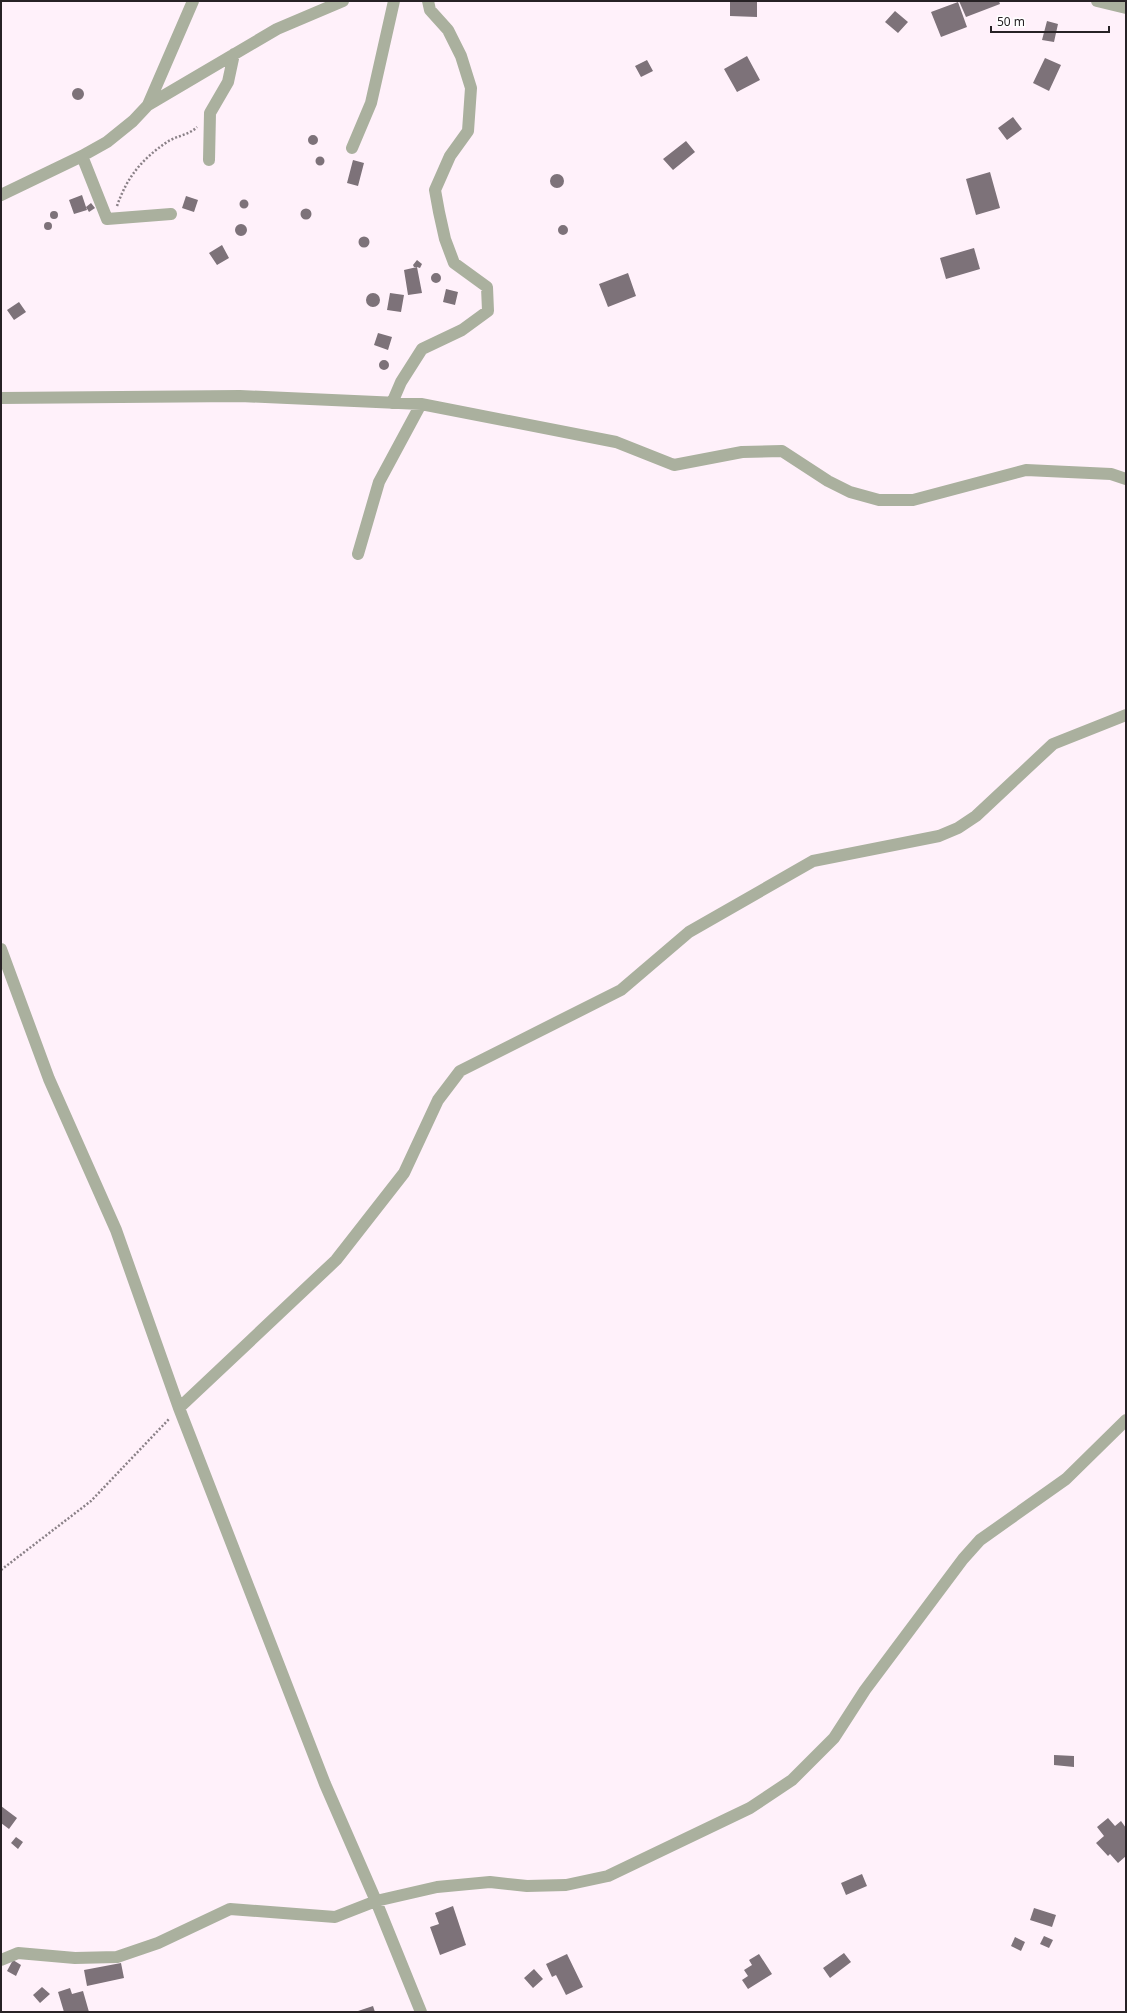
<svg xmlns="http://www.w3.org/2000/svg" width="1127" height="2013" viewBox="0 0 1127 2013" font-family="'Noto Sans',sans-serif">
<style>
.building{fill:#7d7279}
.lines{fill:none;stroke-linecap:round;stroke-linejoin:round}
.path{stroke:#8a8187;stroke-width:2.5;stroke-dasharray:2 2;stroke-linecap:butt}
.minor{stroke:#aab09e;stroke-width:12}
</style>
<rect width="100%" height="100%" fill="#fff1fa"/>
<path class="building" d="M730,1H757V17L730,16Z
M959,1H999L1000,4L966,17Z
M958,2L967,27L941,37L931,12Z
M895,11L908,22L898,33L885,22Z
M1047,21L1058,24L1054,42L1042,40Z
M747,56L760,80L737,92L724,69Z
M1045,58L1061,65L1049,91L1033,83Z
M647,60L653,71L641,77L635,66Z
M72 94a6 6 0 1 1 12 0a6 6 0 1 1-12 0Z
M1013,117L1022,129L1007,140L998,128Z
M308 140a5 5 0 1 1 10 0a5 5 0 1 1-10 0Z
M686,141L695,152L673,170L663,159Z
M315.5 161a4.5 4.5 0 1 1 9 0a4.5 4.5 0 1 1-9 0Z
M353,160L364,163L358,186L347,183Z
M990,172L1000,208L976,215L966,179Z
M550 181a7 7 0 1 1 14 0a7 7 0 1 1-14 0Z
M82,195L87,210L74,214L69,200Z
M186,196L198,200L194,212L182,208Z
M239.5 204a4.5 4.5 0 1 1 9 0a4.5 4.5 0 1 1-9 0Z
M91,203L95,208L89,212L86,207Z
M300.5 214a5.5 5.5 0 1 1 11 0a5.5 5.5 0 1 1-11 0Z
M50 215a4 4 0 1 1 8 0a4 4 0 1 1-8 0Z
M44 226a4 4 0 1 1 8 0a4 4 0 1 1-8 0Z
M235 230a6 6 0 1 1 12 0a6 6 0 1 1-12 0Z
M558 230a5 5 0 1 1 10 0a5 5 0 1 1-10 0Z
M358.5 242a5.5 5.5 0 1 1 11 0a5.5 5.5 0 1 1-11 0Z
M222,245L229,258L217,265L209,253Z
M974,248L980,269L946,279L940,258Z
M417,260L422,264L420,268L417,267L422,293L408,295L404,270L417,267H414L413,265Z
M431 278a5 5 0 1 1 10 0a5 5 0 1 1-10 0Z
M628,273L636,296L608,307L599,284Z
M446,289L458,292L455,305L443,302Z
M390,293L404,295L401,312L387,310Z
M366 300a7 7 0 1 1 14 0a7 7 0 1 1-14 0Z
M19,302L26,312L14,320L7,310Z
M378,333L392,337L388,350L374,345Z
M379 365a5 5 0 1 1 10 0a5 5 0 1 1-10 0Z
M1054,1755L1074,1756V1767L1054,1765Z
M1,1806L17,1818L9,1829L1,1823Z
M1108,1818L1115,1826L1121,1821L1126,1828V1856L1118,1863L1110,1854L1108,1856L1096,1843L1104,1836L1097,1827Z
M16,1837L23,1842L18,1849L11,1843Z
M862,1874L867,1886L846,1895L841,1883Z
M453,1906L466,1945L440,1955L430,1927L439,1924L435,1913Z
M1034,1908L1056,1915L1052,1927L1030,1920Z
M1044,1936L1053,1940L1049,1948L1040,1944Z
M1015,1937L1025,1942L1021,1951L1011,1946Z
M844,1953L851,1962L830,1978L823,1968Z
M567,1954L583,1987L566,1995L556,1975L552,1977L546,1964Z
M759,1954L772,1974L748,1989L742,1980L748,1976L744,1970L752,1965L749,1960Z
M13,1960L21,1965L16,1976L7,1971Z
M121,1963L124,1978L87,1986L84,1970Z
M534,1969L543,1979L533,1988L524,1978Z
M42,1987L50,1994L40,2003L33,1995Z
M70,1988L72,1994L83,1991L89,2012H64L58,1992Z
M373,2006L375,2012H355Z"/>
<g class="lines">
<path class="path" d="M117,206C127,177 142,159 167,142C176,136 189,135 197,127
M1,1570L91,1501L170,1418"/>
<path class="minor" d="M1097,1L1126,8
M148,105L277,29L343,1
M352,148L371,103L394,1
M82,156L107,219L171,214
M209,160L210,113L228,82L234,54
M1,195L82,156L107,142L133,121L148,105L193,1
M1,398L240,396L421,404L616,442L674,465L742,452L782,451L828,481L850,492L879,500H913L1026,470L1111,474L1126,479
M392,403L401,382L422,349L462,330L488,311L487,287L454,263L445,239L439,212L435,190L450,156L468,131L471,88L461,56L448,30L430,10L428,1
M358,554L379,482L421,404
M1,949L49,1079L116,1230L179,1408L325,1784L376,1901L421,2012
M179,1408L336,1260L404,1173L438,1100L460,1071L621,990L689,932L813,861L939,836L958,828L976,816L1053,744L1126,715
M1,1960L18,1953L75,1958L117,1957L158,1943L230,1909L335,1917L376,1901L437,1887L490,1882L527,1886L566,1885L608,1876L750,1808L792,1780L834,1738L865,1690L963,1559L980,1540L1066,1479L1126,1420"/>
</g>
<rect width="1127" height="2013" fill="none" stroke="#272225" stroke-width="4"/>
<path d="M991 26v6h118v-6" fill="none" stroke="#272225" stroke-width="2"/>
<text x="997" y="26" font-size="12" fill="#272225" stroke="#ffffff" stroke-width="3" paint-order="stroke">50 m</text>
</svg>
